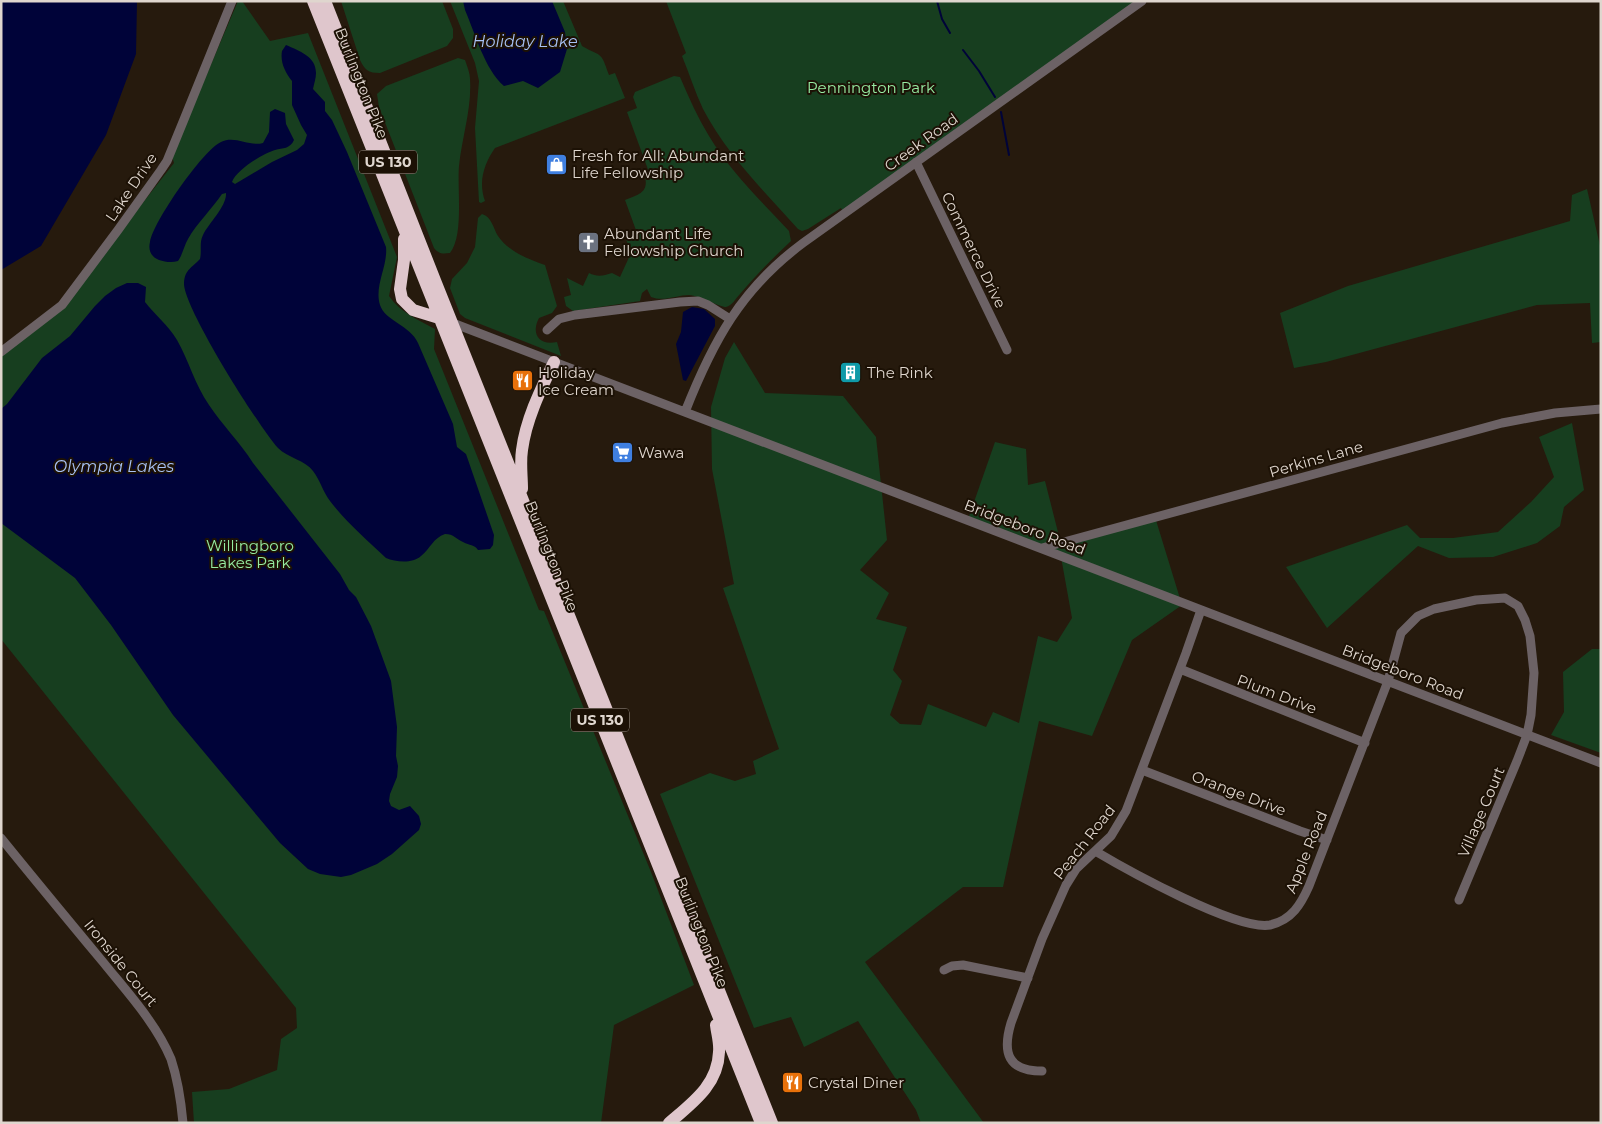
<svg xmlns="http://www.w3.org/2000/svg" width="1602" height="1124" viewBox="0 0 1602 1124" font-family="Montserrat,sans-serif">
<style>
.green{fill:#173e1f}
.water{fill:#000339}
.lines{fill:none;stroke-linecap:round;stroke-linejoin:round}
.stream{stroke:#000339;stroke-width:2}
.minor{stroke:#6c6265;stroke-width:9}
.highway{stroke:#dfc6cc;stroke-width:12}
.labels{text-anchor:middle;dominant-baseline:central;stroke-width:4;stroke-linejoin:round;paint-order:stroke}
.shield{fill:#1c1105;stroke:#a49b92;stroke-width:1}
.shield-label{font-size:14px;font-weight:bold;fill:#dfd6ce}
.street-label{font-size:15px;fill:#dfd6ce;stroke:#1c1105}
.park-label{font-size:15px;fill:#96eca2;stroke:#1c1105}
.poi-label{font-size:15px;fill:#dfd6ce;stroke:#1c1105;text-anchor:start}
.water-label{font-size:16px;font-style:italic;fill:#a8c2f6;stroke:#1c1105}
</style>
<rect width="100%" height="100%" fill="#261a0d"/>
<path class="green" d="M238,1H242L270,41L308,33L397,257L389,296C401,313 417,319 435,329L434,349L539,610L544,611L651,872L694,985L614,1025L601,1123H194L192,1092L229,1089L277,1070L281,1039L297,1028L296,1008L1,639V354L58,311L174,163L172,156Z
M341,1H442L453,29V38L447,46L380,73C368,73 365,70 360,60Z
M450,1H563L582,46C603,58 600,50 609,75L615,73L625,98L495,148C484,164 478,182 485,201L481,203L479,202L475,128L479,81L475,63Z
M666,1H1142L844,214L841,208L808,229L802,231L798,229C764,191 727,155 703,109C695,92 689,73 682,56L686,53Z
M458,58L465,60C467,66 470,73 470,79C472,108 462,137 459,166C457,188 464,236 450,253C442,254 439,254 434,248L379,107L377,94L386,86Z
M674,76L680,77C689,98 698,118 709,136C730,171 761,201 789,231L791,241C773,258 756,275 740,294C736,298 732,306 726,307C720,307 700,296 689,295C677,295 664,302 651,297L647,289L642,293L640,301L573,311L566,306L564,297L571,295L567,278L583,286L589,273C597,277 603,276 612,273L620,277L631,253L626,239L637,233L625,200C637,195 649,193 645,177L650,175L627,112L637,108L633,97L635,92Z
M1587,189L1601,250V342L1592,343L1590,303L1537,305L1326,362L1294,368L1280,313L1348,286L1570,221L1572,195Z
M482,214C492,217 493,228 498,236C509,252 528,259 545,265L557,306L552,313L539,318C531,333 538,346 557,342L561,356L465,318L460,314L450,288L452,279L467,263L475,247L478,218Z
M734,342L765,393L843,396L876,437L887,540L860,570L889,593L876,619L907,627L893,670L902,681L890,715L900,724L921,725L928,704L986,727L993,712L1019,723L1038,636L1057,642L1072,618L1061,557L967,522L995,442L1026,449L1028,485L1045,481L1061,544L1155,517L1182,605L1132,640L1092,736L1039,721L1003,887H963L865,962L984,1123H921L916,1110L858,1021L804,1047L791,1017L754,1028L660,794L710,773L735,781L756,774L753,761L779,749L723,588L734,584L712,469L711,407L725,358Z
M1572,423L1584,490L1564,507L1560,526L1537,543L1493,557L1449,558L1418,546L1327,628L1286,567L1407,525L1420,538H1453L1498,532L1531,502L1554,477L1539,437Z
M1592,649H1601V753L1551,735L1564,712L1563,672Z"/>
<path class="water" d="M1,1H137L136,54L106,135L41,246L1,270Z
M463,1H552L565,32L567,49L560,72L538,88L523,81L504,86C485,70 475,33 465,10Z
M286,45C299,51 316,56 316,73C316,78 314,84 313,89L325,102V111L332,120L347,152L386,247C388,266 374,286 380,305C385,321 410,325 418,343L453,424L457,447L466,454L494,535L493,545L490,549L478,550C474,544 470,546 463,542C456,539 454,534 445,534C433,538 430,549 421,556C412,564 396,562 386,558C367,540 346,522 330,501C323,492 320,480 313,471C305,460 288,458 278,448C259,427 183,307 184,283C185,269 192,268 200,259C202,250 199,243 203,235C209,223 227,206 226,193L222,194C212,209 197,223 188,239C184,246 182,256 178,261C172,263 165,262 159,260C151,257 148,250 150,242C153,222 203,150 221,142C235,135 249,147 263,143L269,132L270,112L275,109L285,113L286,124L294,140C290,149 283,148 275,150C262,154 236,170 232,182L235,184L272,162L297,150L304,144L307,135L301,125L292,105V81C285,72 280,62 282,51Z
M127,283H138L146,287L145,302C155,315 168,325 177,340C189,361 195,385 209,405C222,425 240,442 253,463L340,574L349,590L356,597L371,626L391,681L397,727L396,756L398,766L397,777L390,794L389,801L391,806L399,810L410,806L419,816L421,824L419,830L392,854L377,864L351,875L341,877L320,874L308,869L280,843L173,715L111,625L75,578L1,523V409L7,404L42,358L70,336L95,306L105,296L116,288Z
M692,307L704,309L715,319V326L686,381L683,380L676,344L681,332L683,312Z"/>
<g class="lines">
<path class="stream" d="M937,1L942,19L950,33
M963,50L979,71L995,97
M1001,112L1009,155"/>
<path class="minor" d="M916,162L1007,350
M450,322L1601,763
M547,330L559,319L575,315L680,302L698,301L708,305L730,319
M1,352L62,305L118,230L161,170L167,161L185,117L232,1
M685,412C713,341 741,289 803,243L1142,1
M1042,548L1502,423L1555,413L1601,409
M1180,669L1365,743
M1142,770L1300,831L1327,840
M1,838C35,880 69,921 103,962C127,992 156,1023 171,1059C178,1080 181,1101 183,1123
M1095,851C1127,870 1237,931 1270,925C1292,920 1301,904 1309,886L1388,681L1401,633L1418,616L1434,609L1476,600L1505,598L1518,606L1525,620L1530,636L1534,673L1531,715L1527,735L1517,761L1459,900
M944,970L952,966L963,965L1028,978
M1042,1071C1008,1071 1002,1053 1011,1023L1042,939L1066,885L1076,869L1111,836L1126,811L1186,653L1201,610"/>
<path class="highway" d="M313,1L761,1123
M325,1L436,283L772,1123
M404,239V260L400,289L402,299L413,310L439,318
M522,489C522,476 520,463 522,450C526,419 541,389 554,362
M669,1123C692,1103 718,1085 719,1052C720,1043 717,1034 716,1025"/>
</g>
<defs>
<symbol id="shop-square" viewBox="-11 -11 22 22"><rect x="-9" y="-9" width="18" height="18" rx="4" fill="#3f7fe0" stroke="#1c1105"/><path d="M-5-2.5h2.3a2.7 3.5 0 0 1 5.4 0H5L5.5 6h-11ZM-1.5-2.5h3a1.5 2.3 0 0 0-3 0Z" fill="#fff"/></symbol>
<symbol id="church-square" viewBox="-11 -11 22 22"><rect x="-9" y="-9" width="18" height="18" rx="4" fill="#6b7280" stroke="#1c1105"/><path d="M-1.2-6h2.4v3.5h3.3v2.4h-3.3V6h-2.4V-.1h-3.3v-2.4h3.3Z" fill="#fff"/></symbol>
<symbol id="building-square" viewBox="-11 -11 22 22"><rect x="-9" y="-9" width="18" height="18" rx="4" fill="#0f9aa8" stroke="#1c1105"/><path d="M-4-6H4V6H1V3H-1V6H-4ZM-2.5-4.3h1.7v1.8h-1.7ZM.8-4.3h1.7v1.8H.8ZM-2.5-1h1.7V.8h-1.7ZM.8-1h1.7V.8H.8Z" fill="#fff"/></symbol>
<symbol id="restaurant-square" viewBox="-11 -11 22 22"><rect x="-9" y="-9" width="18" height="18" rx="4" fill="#e8710a" stroke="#1c1105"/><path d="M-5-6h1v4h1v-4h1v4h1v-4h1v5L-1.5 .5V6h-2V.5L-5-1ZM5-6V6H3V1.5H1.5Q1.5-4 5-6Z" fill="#fff"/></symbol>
<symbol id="supermarket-square" viewBox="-11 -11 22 22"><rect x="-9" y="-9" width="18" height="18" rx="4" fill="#3f7fe0" stroke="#1c1105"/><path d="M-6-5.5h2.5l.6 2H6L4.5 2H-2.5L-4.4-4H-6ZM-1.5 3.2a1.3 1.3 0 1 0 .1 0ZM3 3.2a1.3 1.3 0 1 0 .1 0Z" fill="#fff"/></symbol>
</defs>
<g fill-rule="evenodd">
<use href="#shop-square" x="544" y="152" width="25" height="25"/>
<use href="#church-square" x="576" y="230" width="25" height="25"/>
<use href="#building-square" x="838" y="360" width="25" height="25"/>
<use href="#restaurant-square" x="510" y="368" width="25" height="25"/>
<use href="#supermarket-square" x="610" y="440" width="25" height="25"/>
<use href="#restaurant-square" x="780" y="1070" width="25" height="25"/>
</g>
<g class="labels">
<g class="shield">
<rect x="359" y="150.5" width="58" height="23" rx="4"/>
<rect x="571" y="708.5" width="58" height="23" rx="4"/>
</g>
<g class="shield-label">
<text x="388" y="162">US 130</text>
<text x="600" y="720">US 130</text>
</g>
<g class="street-label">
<text transform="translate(362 83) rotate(68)">Burlington Pike</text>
<text transform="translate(921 142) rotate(-36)">Creek Road</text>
<text transform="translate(131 187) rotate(-56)">Lake Drive</text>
<text transform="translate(974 250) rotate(64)">Commerce Drive</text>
<text transform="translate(1316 459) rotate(-16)">Perkins Lane</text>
<text transform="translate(1025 527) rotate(21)">Bridgeboro Road</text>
<text transform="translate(552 556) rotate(68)">Burlington Pike</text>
<text transform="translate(1403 672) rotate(21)">Bridgeboro Road</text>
<text transform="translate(1277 694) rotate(21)">Plum Drive</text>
<text transform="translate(1239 793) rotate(21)">Orange Drive</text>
<text transform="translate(1481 812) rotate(-67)">Village Court</text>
<text transform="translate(1084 842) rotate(-52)">Peach Road</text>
<text transform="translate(1306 852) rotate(-68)">Apple Road</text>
<text transform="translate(702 932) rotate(68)">Burlington Pike</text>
<text transform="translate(121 963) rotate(51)">Ironside Court</text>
</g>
<g class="park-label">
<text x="871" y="87">Pennington Park</text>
<text x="250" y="545">Willingboro<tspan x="250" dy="17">Lakes Park</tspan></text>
</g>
<g class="poi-label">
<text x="572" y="155">Fresh for All: Abundant<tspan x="572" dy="17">Life Fellowship</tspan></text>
<text x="604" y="233">Abundant Life<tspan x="604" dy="17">Fellowship Church</tspan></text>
<text x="538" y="372">Holiday<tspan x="538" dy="17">Ice Cream</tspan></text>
<text x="867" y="372">The Rink</text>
<text x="638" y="452">Wawa</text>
<text x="808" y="1082">Crystal Diner</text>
</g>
<g class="water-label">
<text x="525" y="41">Holiday Lake</text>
<text x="114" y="466">Olympia Lakes</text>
</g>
</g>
<rect width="1602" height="1124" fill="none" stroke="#dfd6ce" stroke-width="5"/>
</svg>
